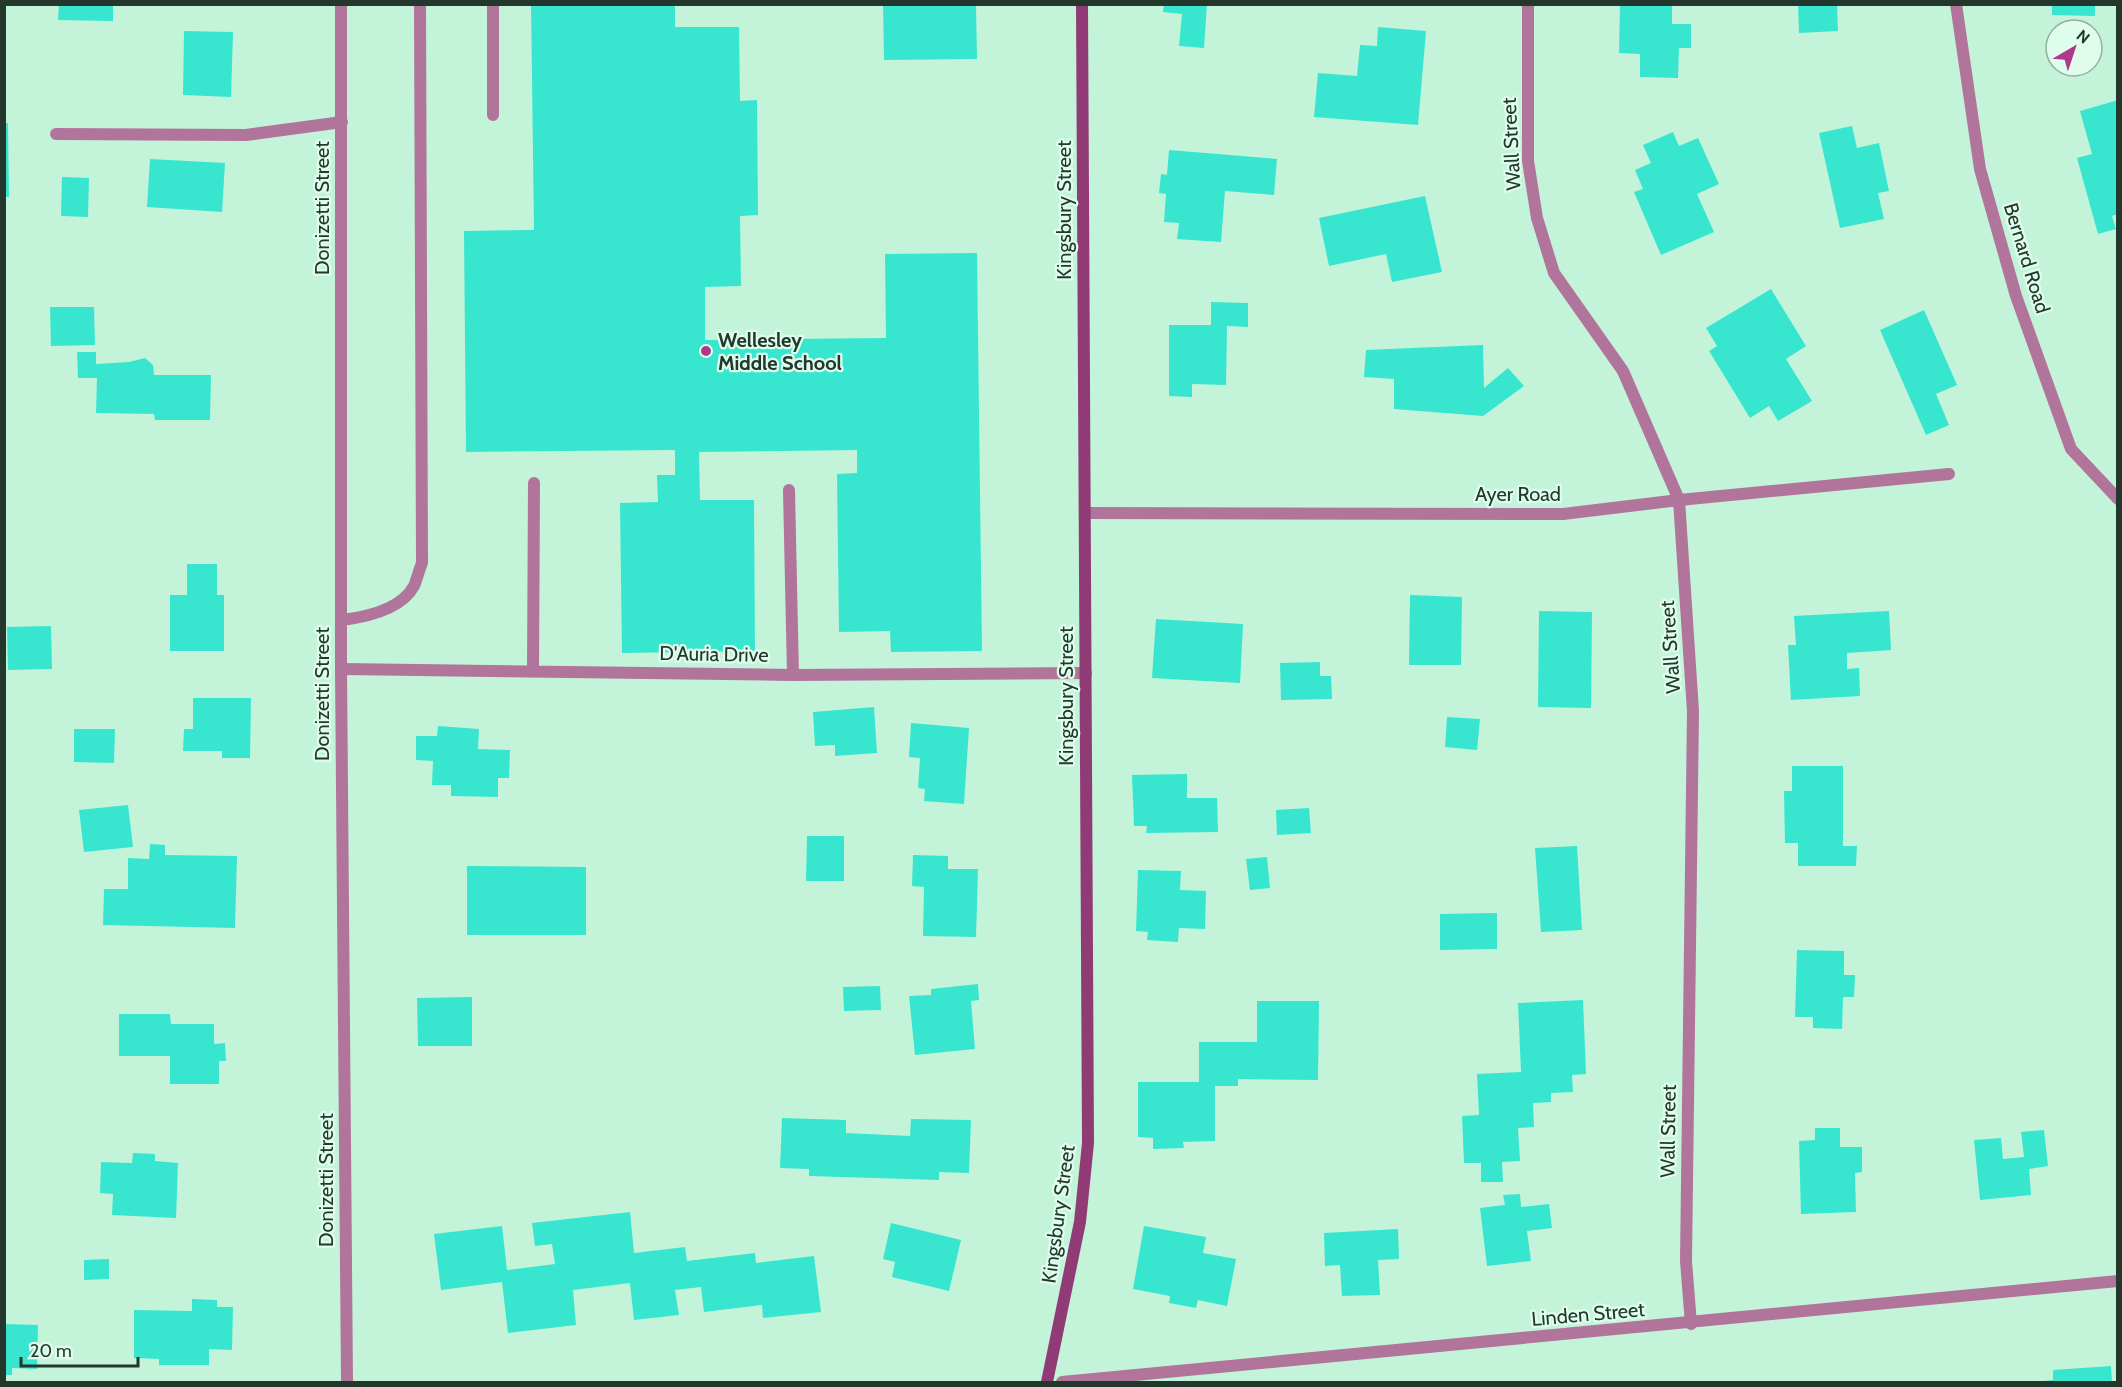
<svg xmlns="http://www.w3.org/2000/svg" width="2122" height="1387" viewBox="0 0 2122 1387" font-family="Cabin,sans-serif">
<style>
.building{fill:#38e6cf}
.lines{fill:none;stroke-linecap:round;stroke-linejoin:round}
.service{stroke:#b1759b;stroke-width:12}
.minor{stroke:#b1759b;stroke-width:12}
.tertiary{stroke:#b1759b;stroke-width:12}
.secondary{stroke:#913b76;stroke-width:12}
.poi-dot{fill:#b0378d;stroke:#dffdec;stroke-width:2}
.labels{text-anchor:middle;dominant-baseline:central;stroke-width:4.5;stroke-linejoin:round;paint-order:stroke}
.street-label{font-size:20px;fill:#23372d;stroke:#dffdec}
.poi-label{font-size:20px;font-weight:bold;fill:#23372d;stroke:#dffdec;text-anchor:start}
</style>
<rect width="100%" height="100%" fill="#c3f4da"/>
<path class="building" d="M59,4H113V21L58,20Z
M531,4H675V27H739L740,101L757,100L758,215L740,216L741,286L705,287V340L886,338L885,254L977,253L982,651L891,652L890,631L839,632L837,474L857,473V450L699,452L700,500H754L755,651L622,653L620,503L658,502L657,475H675V450L466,452L464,231L534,230Z
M883,4H976L977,59L884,60Z
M1164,4H1207L1204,48L1179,46L1182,14L1163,12Z
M1620,4H1672V24H1691V48H1679L1678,78L1640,77V54L1619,53Z
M1798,4H1837L1838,31L1799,33Z
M2052,4H2095V16L2052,15Z
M1378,27L1426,31L1418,125L1314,117L1318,73L1357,76L1360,45L1377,46Z
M184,31L233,32L231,97L183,95Z
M2118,100V214L2112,216L2116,229L2098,234L2077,158L2092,154L2080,111Z
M4,123H8L9,197H4Z
M1852,126L1857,148L1879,143L1889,191L1878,193L1884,219L1840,228L1819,133Z
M1673,132L1679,146L1698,138L1719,184L1697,194L1714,232L1661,255L1634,192L1643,189L1635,170L1651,163L1643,145Z
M1169,150L1277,159L1274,195L1225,191L1221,242L1177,239L1179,223L1164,222L1166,194L1159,193L1161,174L1167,175Z
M150,159L225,163L222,212L147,207Z
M62,177L89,178L88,217L61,216Z
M1425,196L1442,272L1392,282L1386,254L1329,266L1319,218Z
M1771,289L1806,346L1786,359L1812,401L1778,421L1769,406L1750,418L1709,351L1717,346L1706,328Z
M1211,302L1248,303V327L1227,326L1226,385L1192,384V397L1169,396V325H1211Z
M50,307H94L95,345L51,346Z
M1924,310L1957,385L1936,394L1949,425L1926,435L1880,330Z
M1483,345L1484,388L1508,368L1524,386L1483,416L1394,409V379L1364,377L1366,350Z
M77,352H96V364L129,362L145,358L153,365L154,375H211L210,420H155L154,414L96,413L97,378H78Z
M187,564H217V595H224V651H170V595H187Z
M1410,595L1462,597L1461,665H1409Z
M1539,611L1592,612L1591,708L1538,707Z
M1889,611L1891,650L1847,653V669L1859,668L1860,696L1791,700L1788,645H1796L1794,616Z
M1156,619L1243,624L1240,683L1152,678Z
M51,626L52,669L8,670L7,627Z
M1320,662V676H1331L1332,699L1281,700L1280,663Z
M193,698H251L250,758H222V751H183L184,729H193Z
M874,707L877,753L835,756V745L815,746L813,712Z
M1447,717L1480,719L1477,750L1445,747Z
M911,723L969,728L964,804L924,801L925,789L918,788L920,758L909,757Z
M438,726L479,729L478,749L510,750L509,778H498V797L451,796V785H432L433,761L416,760V736H437Z
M74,729H115L114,763L74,762Z
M1792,766H1843V846H1857L1856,866H1798V843H1785L1784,791H1792Z
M1187,774V798H1217L1218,832L1146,833L1147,826H1134L1132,775Z
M128,805L133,847L84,852L79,810Z
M1309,808L1311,833L1277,835L1276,810Z
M807,836H844V881H806Z
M150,844L165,845V855L237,856L235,928L103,925L104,889H128V858L149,859Z
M1577,846L1582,930L1541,932L1535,848Z
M913,855L948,856V869H978L976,937L923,936L924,887L912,886Z
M1267,857L1270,888L1250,890L1246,859Z
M467,866L586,867V935H467Z
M1138,870L1181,871L1180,890L1206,891L1205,929L1179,928L1178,942L1147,940L1148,932L1136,931Z
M1497,913V949L1440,950V914Z
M1797,950L1844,951V975H1855L1854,997H1843L1842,1029L1813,1028V1017H1795Z
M978,984L979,1000L971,1001L975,1049L915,1055L909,996L931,995V989Z
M880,986L881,1010L844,1011L843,987Z
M472,997V1046H418L417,998Z
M1583,1000L1586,1074L1572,1075L1573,1092L1551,1093V1102L1533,1103L1534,1127L1518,1128L1520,1161L1502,1162L1503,1182H1481V1163H1464L1462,1116L1479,1115L1477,1074L1521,1072L1518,1003Z
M1257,1001H1319L1318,1080L1238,1079V1086H1215V1141L1183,1142L1184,1148L1153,1149V1138L1138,1137V1082H1199V1042H1257Z
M119,1014H170L171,1024H214V1044L225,1043L226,1061H219V1084H170V1056H119Z
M782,1118L846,1120V1133L910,1136L911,1119L971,1120L969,1173L939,1172V1180L809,1176V1169L780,1168Z
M1815,1128H1840V1147H1862V1172L1855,1173L1856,1212L1801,1214L1799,1141L1815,1140Z
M2044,1130L2048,1166L2029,1169L2031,1195L1980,1200L1974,1140L2001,1138L2003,1159L2024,1157L2021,1132Z
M133,1153L155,1154V1161L178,1163L176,1218L112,1215L113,1194L100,1193L101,1162L132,1163Z
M1520,1194L1521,1207L1549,1204L1552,1228L1527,1231L1531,1261L1487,1266L1480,1208L1505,1205L1503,1195Z
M630,1212L634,1253L685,1247L687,1261L755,1253L756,1263L814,1256L821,1312L763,1318L762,1305L704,1312L701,1287L675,1290L679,1315L634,1320L630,1283L573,1290L576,1325L508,1333L502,1282L441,1290L434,1234L502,1226L507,1270L555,1264L552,1244L535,1246L532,1223Z
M891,1223L961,1240L949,1291L892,1277L895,1262L883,1259Z
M1144,1226L1206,1237L1203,1253L1236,1259L1227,1306L1198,1300L1196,1308L1169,1303L1170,1296L1133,1289Z
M1398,1229L1399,1259L1378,1260L1380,1295L1342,1296L1340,1265L1325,1266L1324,1233Z
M109,1259V1279L84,1280V1260Z
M192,1299L217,1300V1307H233L232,1350L209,1349V1365H159V1359L134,1358V1310L192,1311Z
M4,1324L38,1325L37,1369L12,1368V1375H4Z
M2111,1366L2112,1382H2034L2053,1380V1370Z"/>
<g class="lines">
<path class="service" d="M493,115V4
M56,134L246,135L342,122
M789,490L793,675
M342,620C366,617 401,610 414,586C417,579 419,570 422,563L420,4
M341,669L793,675L1086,673
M533,672L534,483"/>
<path class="minor" d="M341,4V669L347,1382
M1528,4V161L1537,218L1554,273L1623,371L1679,500L1693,711L1686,1261L1691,1324
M1956,4L1980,169L2016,296L2071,449L2118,499
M1085,513L1563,514L1679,500L1949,474"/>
<path class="tertiary" d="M1062,1382L2118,1281"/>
<path class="secondary" d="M1047,1382L1080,1222L1088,1143L1082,4"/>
</g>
<circle class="poi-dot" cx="706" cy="351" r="6"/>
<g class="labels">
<g class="street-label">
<text transform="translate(1511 144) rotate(-93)">Wall Street</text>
<text transform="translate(322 208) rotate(-90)">Donizetti Street</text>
<text transform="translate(1064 210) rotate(-90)">Kingsbury Street</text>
<text transform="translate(2027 258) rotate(73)">Bernard Road</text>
<text x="1518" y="494">Ayer Road</text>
<text transform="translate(1670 647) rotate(-94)">Wall Street</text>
<text transform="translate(714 654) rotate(1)">D'Auria Drive</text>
<text transform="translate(322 694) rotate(-90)">Donizetti Street</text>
<text transform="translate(1066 696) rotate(-90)">Kingsbury Street</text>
<text transform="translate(1668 1131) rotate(-89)">Wall Street</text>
<text transform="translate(326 1180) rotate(-90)">Donizetti Street</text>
<text transform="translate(1058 1214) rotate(-82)">Kingsbury Street</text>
<text transform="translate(1588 1314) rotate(-5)">Linden Street</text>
</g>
<g class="poi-label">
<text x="718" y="340">Wellesley<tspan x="718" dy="23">Middle School</tspan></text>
</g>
</g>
<rect width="2122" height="1387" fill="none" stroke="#23372d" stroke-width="12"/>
<g transform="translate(2074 48) rotate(39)"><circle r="28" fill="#dffdec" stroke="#94aea0" stroke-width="1.5"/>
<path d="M0-4.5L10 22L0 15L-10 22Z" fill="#b0378d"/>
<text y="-9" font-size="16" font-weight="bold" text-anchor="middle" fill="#23372d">N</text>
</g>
<path d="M21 1357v9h117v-9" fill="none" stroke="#23372d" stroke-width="3"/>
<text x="30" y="1357" font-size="18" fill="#23372d" stroke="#dffdec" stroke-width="4.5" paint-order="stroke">20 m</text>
</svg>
